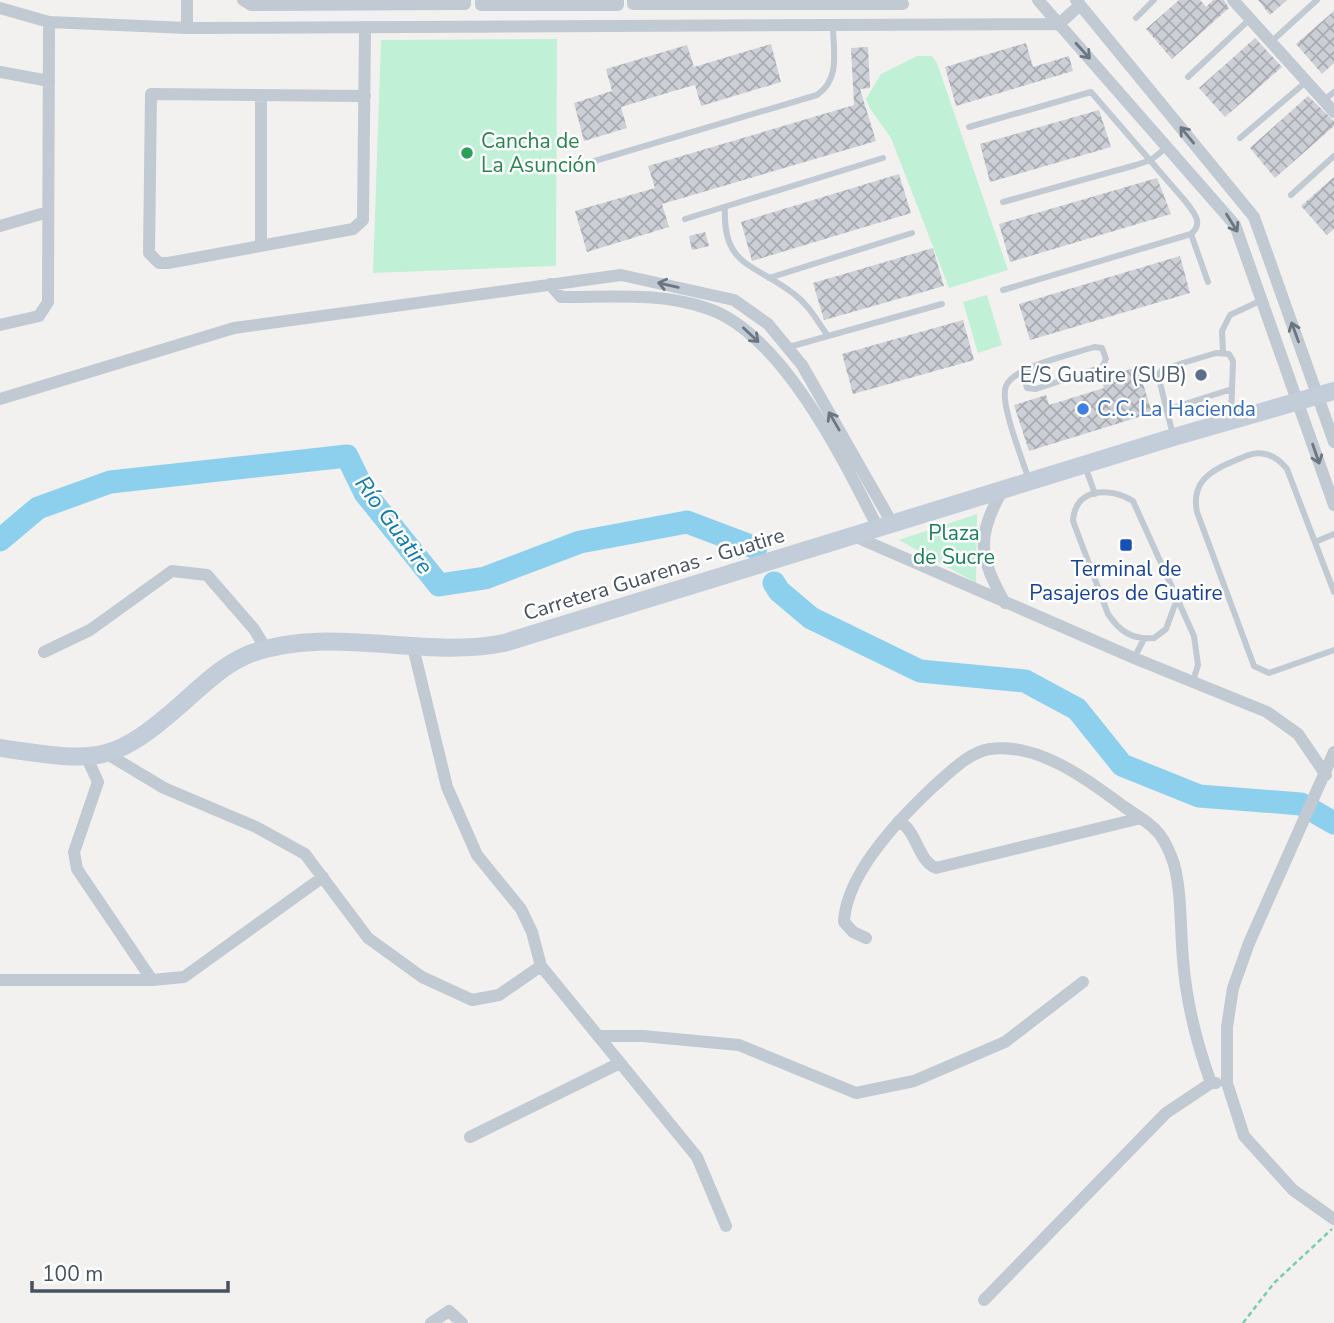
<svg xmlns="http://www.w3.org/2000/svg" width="1334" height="1323" viewBox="0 0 1334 1323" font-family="'Nunito Sans',sans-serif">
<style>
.green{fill:#c0f0d6}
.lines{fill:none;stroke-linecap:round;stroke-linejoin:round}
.river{stroke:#8dd0ed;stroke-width:23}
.building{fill:url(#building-cross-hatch)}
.path{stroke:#77ceab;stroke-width:2.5;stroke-dasharray:5 3.5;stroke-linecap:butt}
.lane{stroke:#c1c9d2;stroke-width:6}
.street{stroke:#c1c9d2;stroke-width:12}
.secondary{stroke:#c3ccd9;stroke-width:18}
.oneway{stroke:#6c7681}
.leisure-dot{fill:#2e9e5b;stroke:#fff;stroke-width:2.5}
.service-dot{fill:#5c6f8a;stroke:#fff;stroke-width:2.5}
.shop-dot{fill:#3f7fe0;stroke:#fff;stroke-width:2.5}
.transit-dot{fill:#1a4fb4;stroke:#fff;stroke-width:2.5}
.labels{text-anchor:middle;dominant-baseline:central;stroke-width:5;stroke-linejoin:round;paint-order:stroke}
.leisure-label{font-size:21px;fill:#27864d;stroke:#fff;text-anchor:start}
.service-label{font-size:21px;fill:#4e5e75;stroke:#fff;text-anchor:end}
.shop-label{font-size:21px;fill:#366cbe;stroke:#fff;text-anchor:start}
.park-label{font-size:21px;fill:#178156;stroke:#fff}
.transit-label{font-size:21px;fill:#164399;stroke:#fff}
.street-label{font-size:21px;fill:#48525e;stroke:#fff}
.water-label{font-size:23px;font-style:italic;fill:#0c7dad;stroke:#fff}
</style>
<defs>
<pattern id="building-cross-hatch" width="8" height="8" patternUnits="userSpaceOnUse" patternTransform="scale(1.75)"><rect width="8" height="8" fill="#cccfd6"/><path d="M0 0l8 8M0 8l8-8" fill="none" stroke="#a8abb1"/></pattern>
</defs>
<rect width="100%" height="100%" fill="#f3f1f0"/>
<path class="green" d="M557,39L556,266L373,273L381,40Z
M917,56H932L937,63L1008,270L949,288L891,138L870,109L866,99L881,74Z
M987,295L1002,345L978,353L963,302Z
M977,514L976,583L899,540Z"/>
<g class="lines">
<path class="river" d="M0,540L38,508L110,482L347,456L365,493L439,585L485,578L580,542L687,522L756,548
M774,583L779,591L811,618L920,671L1025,681L1077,709L1122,765L1199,796L1301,804L1334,823"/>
</g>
<path class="building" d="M1179,0H1200L1206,7L1213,0H1224L1229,8L1172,59L1146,29Z
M1258,0H1287L1270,15Z
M1334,11V63L1322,74L1296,44Z
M1255,38L1282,67L1225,117L1199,88Z
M1026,43L1033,67L1069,56L1073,71L956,106L945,67Z
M771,44L781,82L701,106L695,85L677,90L621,107L627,128L584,141L574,103L612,91L606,69L687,45L694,67Z
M868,47L870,88L860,89L876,141L662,204L669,227L587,252L575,211L655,188L648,166L854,105L851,48Z
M1308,96L1334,121V126L1275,178L1250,148Z
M1099,110L1111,147L990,182L980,144Z
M899,174L911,213L752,261L741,222Z
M1334,177V229L1327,235L1301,206Z
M1157,178L1171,214L1010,262L999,224Z
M705,232L709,246L692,250L689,236Z
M933,248L944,286L824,320L813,283Z
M1180,256L1190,293L1030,340L1019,304Z
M963,320L974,360L853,394L842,354Z
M1138,367L1152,413L1029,451L1014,405L1046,395L1049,405L1104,388L1101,378Z"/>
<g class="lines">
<path class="path" d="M1243,1323L1274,1283L1332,1229"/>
<path class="lane" d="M1136,18L1154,0
M1272,41L1317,0
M1188,77L1251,18
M1324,100L1334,92
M969,127L1091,92L1186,202C1194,213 1204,223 1191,234L1003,290
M1240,138L1307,81
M591,162L817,95C841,79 833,51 833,25
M1291,195L1334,156
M1003,202L1136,165L1151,160L1167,147
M725,207C722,267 754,263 794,294C809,305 817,321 828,336
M685,219L883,158
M1191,234L1208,282
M769,278L912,233
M789,347L942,304
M1223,352L1222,331L1230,315L1262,300
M1028,369L1025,381L1027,388L1036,389L1102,367L1106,359L1102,348L1094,347C1074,354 1014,366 1006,386C999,402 1023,461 1029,480
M1166,410L1232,389
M1173,435L1158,375L1163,369L1216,353L1229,354L1233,361L1231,418
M1085,466L1095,494
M1315,542L1334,534
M1334,592L1287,469C1281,462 1275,456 1265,454C1254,451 1244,457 1234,461C1209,471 1191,483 1197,512L1254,666L1269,673L1334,650
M1177,599L1166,629L1154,638C1133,640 1120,632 1108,614L1073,521C1075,487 1110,487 1133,501L1194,636L1198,665L1193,681
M1134,658L1144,639"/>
<path class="street" d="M187,0V28
M243,0L251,5L465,4V0
M481,0V5H618V0
M633,0V4H903
M1038,0L1235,225L1334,505
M1076,0L1254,217L1334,442
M1233,0L1334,112
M0,8L49,22L187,28L1059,24L1080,5
M0,72L49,81
M365,96L151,94L149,253L159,263H168L353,229L363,220L365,27
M0,226L48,212
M261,246V95
M550,284L561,297C610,297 662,292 709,309C783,335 844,461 878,528
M0,325L39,316L48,302L49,22
M0,399L234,328L621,275L734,300L768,324L802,365L892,523
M1002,491C976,537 979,557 1005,603
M854,536L1134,658L1267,712L1298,734L1326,775
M413,647L447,787L477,855L521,909L532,932L541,966L697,1157L726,1226
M44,652L90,630L172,571L207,575L254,629L266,649
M1334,752L1249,943L1233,988L1227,1027V1083L1244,1136L1293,1190L1334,1219
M109,755L164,788L256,827L305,854L368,938L422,977L472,1000L499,995L541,966
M87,758L98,782L74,852L77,869L152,980
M899,821C917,831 918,861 936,868L1141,818
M866,938L853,932L844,922C846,874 900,818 933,787C949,773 969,752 990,749C1037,742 1087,779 1123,806C1136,815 1151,823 1160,835C1166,843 1171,855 1174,864C1182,895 1180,928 1183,959C1186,1002 1197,1044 1211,1083
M0,980H152L184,977L323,877
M599,1036H643L739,1045L856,1093L914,1081L1005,1042L1083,982
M470,1137L620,1063
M984,1300L1166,1113L1211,1083H1216
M431,1323L449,1311L462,1323"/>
<path class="secondary" d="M0,748C98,762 111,767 187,699C206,682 224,665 247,655C329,623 419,660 504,643L1174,437L1334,391"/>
</g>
<defs><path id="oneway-shaft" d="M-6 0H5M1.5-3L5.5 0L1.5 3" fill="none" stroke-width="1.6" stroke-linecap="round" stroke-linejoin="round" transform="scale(1.75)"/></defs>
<g class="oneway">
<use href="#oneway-shaft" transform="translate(1083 51) rotate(48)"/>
<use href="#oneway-shaft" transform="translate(1187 135) rotate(-129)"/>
<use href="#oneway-shaft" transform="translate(1232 223) rotate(58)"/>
<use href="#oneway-shaft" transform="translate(668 285) rotate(-167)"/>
<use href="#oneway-shaft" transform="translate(1295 332) rotate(-110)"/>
<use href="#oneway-shaft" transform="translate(751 335) rotate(43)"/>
<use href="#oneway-shaft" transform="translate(834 421) rotate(-120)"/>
<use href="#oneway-shaft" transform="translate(1316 454) rotate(71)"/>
</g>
<circle class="leisure-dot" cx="467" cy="153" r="7"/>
<circle class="service-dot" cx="1201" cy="375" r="7"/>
<circle class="shop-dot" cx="1083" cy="409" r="7"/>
<rect class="transit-dot" x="1119" y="538" width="14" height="14" rx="3.5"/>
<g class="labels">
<g class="leisure-label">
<text x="481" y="141">Cancha de<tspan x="481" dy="24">La Asunción</tspan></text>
</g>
<g class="service-label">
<text x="1187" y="375">E/S Guatire (SUB)</text>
</g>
<g class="shop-label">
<text x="1097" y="409">C.C. La Hacienda</text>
</g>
<g class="park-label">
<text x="954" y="533">Plaza<tspan x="954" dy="24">de Sucre</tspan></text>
</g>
<g class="transit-label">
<text x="1126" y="569">Terminal de<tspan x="1126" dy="24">Pasajeros de Guatire</tspan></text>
</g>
<g class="street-label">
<text transform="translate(654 574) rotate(-17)">Carretera Guarenas - Guatire</text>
</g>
<g class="water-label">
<text transform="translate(394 525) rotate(54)">Río Guatire</text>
</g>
</g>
<path d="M32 1281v10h196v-10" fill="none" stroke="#48525e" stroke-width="3.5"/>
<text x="42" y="1281" font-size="21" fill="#48525e" stroke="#ffffff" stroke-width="5" paint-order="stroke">100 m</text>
</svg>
